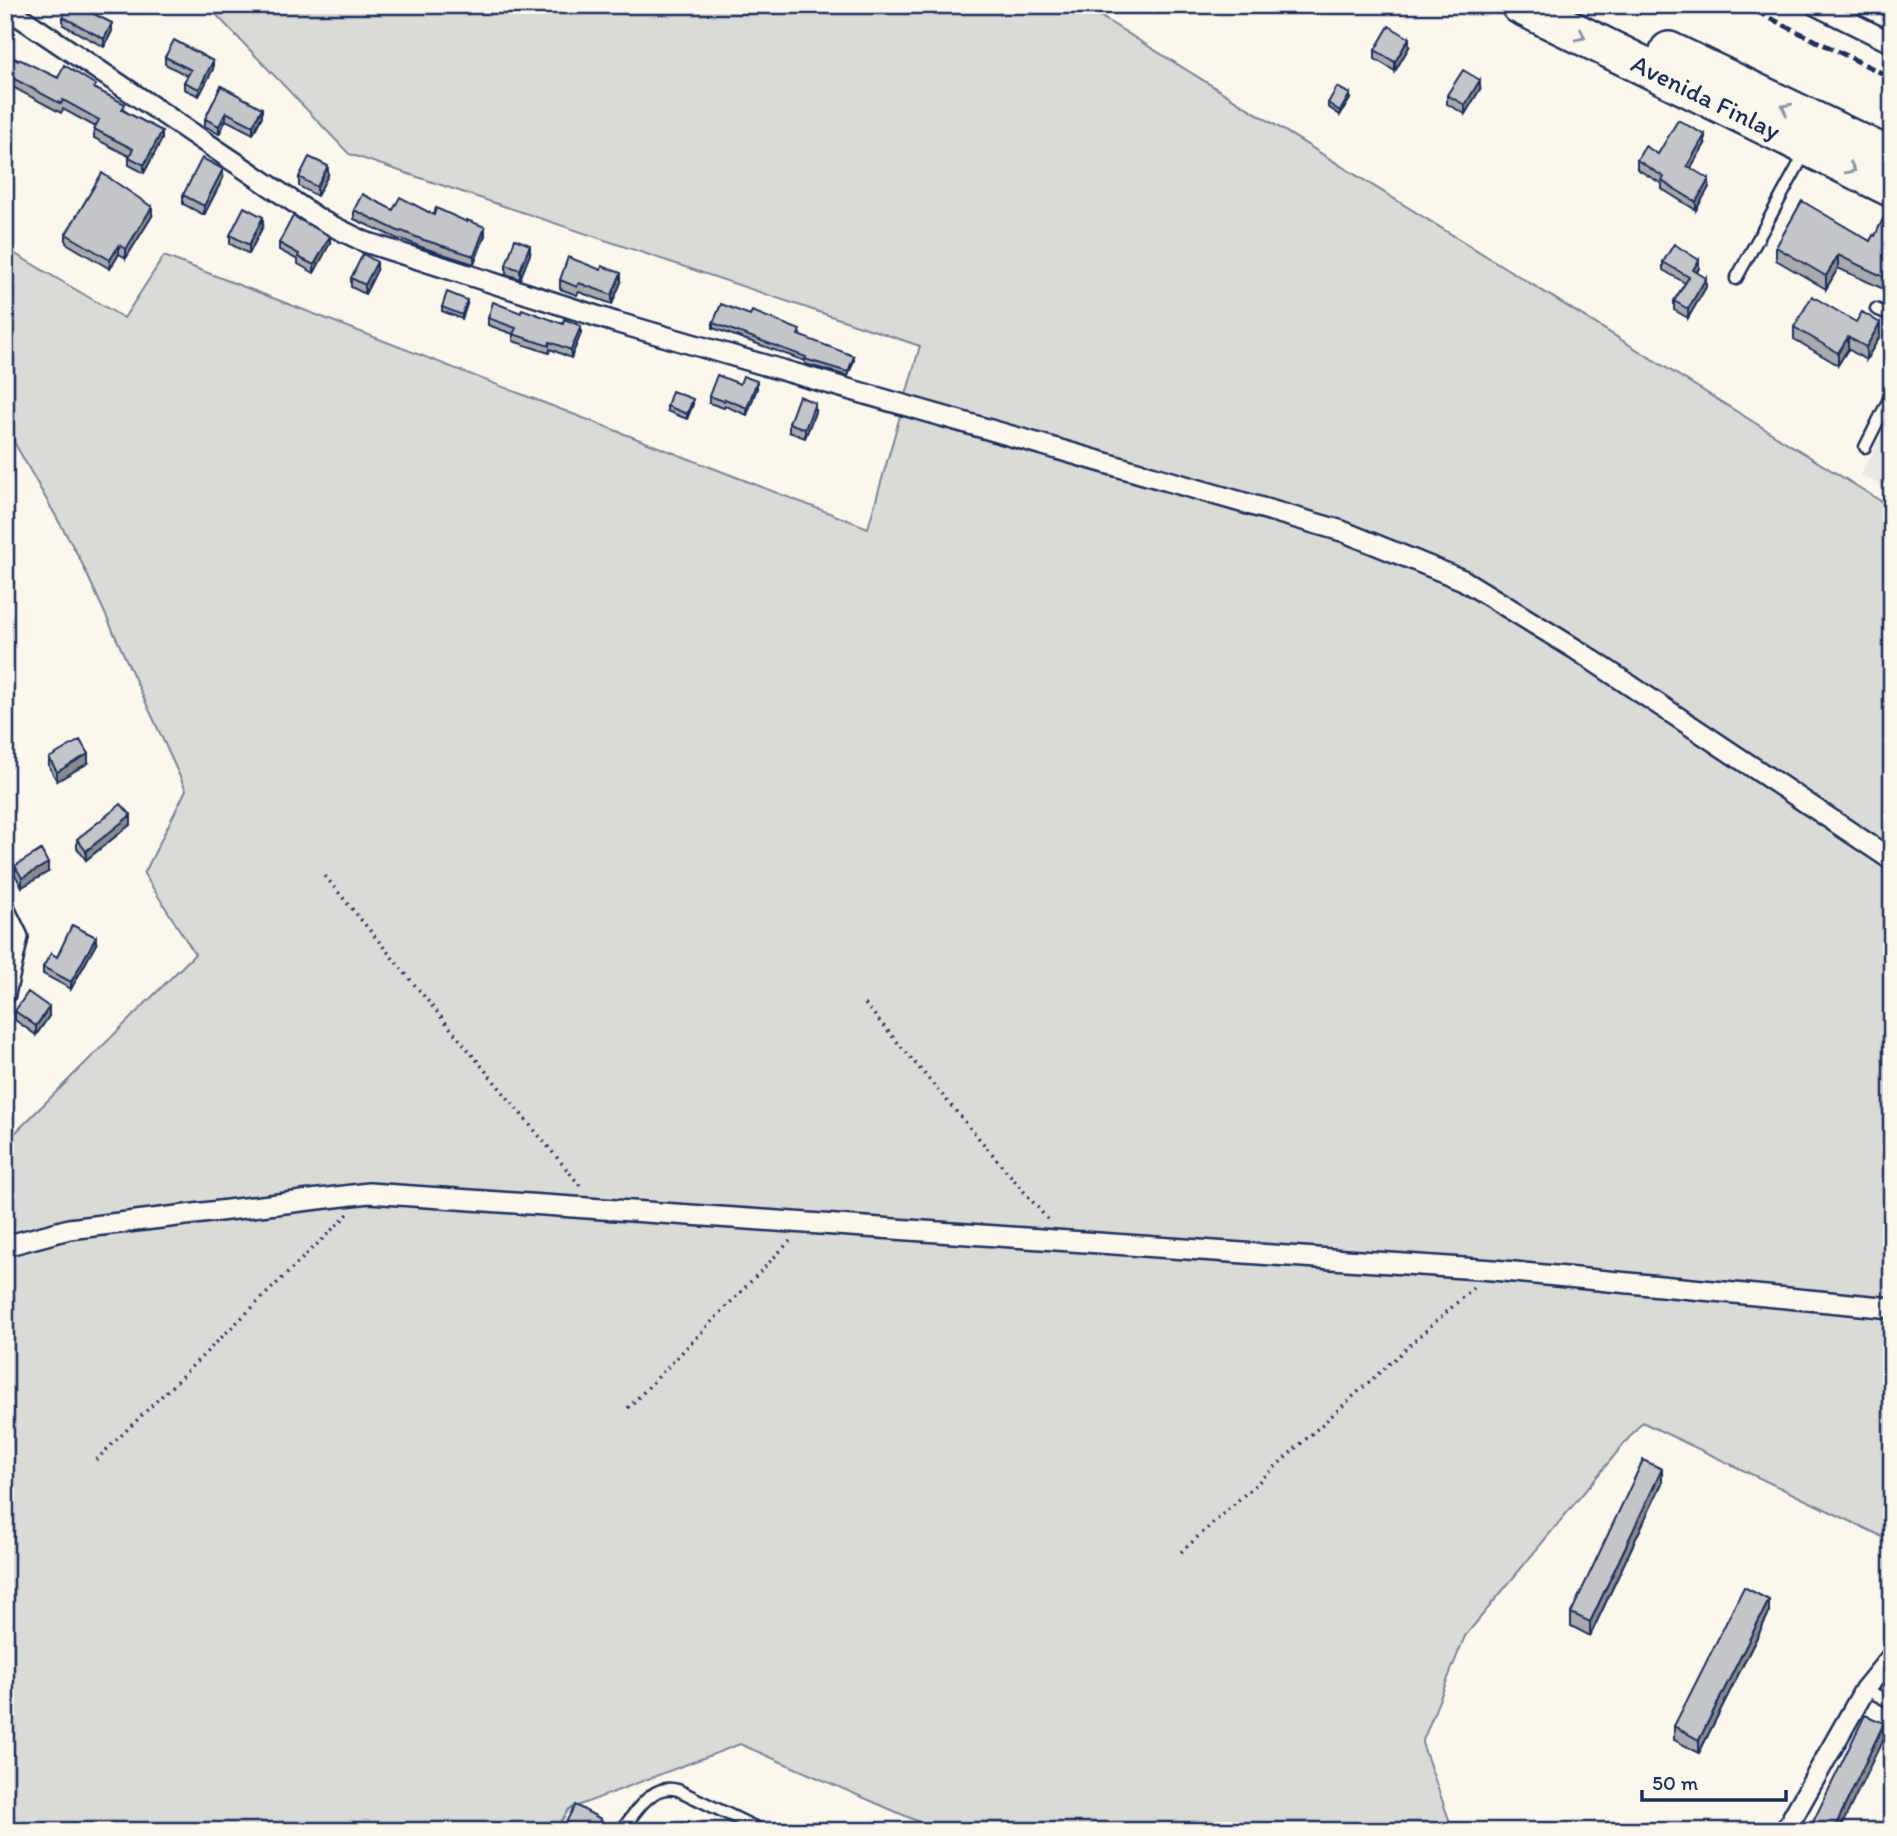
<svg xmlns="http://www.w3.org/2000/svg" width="1897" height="1836" viewBox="0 0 1897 1836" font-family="Itim,sans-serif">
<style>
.built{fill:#eae8e2}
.green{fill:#dadad7;stroke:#7a849a;stroke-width:2}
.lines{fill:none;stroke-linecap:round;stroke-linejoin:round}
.lane-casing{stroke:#1b2f5e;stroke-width:15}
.street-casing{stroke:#1b2f5e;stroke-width:24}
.highway-casing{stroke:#1b2f5e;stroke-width:42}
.path{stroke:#1b2f5e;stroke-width:3.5;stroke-dasharray:2 5;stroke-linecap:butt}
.lane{stroke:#fbf7ec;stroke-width:10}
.street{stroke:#fbf7ec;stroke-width:19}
.highway{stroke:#fbf7ec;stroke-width:37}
.rail{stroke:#1b2f5e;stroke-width:5;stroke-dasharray:10 5;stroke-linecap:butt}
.wall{fill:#a8a9ad;stroke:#1b2f5e;stroke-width:2}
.shaded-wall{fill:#888a8d;stroke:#1b2f5e;stroke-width:2}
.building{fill:#c3c5c9;stroke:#1b2f5e;stroke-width:2}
.oneway{stroke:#8b93a5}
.labels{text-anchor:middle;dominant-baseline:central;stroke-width:5;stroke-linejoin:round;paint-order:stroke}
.street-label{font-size:26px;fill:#1b2f5e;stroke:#fbf7ec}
</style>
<rect width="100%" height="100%" fill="#fbf7ec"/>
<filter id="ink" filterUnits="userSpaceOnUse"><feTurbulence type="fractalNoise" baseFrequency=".0143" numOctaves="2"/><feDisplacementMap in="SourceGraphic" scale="14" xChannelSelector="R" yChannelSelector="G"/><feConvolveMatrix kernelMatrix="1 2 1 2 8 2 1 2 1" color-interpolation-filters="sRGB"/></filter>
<g filter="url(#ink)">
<path class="built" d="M1892,415V491L1861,475Z"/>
<path class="green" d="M207,5H1082L1892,508V1543L1875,1533L1642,1422L1465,1636L1422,1743L1453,1831H940L740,1744L569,1809L555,1831H5V1143L195,954L144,874L186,790L80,559L5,426V248L124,318L164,256L868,528L920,346L349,154Z"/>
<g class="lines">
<defs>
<path id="lane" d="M1886,5L1892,13
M1736,279L1805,153
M1876,309L1892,316
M1865,447L1892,393
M1865,1689L1892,1703
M621,1831C632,1817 647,1791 666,1789C670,1788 674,1789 678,1790L763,1831"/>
<path id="street" d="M1815,5L1892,43
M5,7L322,221L365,242L615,322L1342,531L1463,580L1577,650L1892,860
M5,910L18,937L5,994
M5,1246L69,1229L369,1193L1493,1270L1892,1308
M1785,1831L1865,1689L1892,1656"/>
<path id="highway" d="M1520,5L1892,188
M1669,51L1892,158"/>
</defs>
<use href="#lane" class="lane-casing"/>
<use href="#street" class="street-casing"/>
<use href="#highway" class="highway-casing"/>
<path class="path" d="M325,876L582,1188
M865,1004L1049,1221
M628,1408L790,1241
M96,1460L348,1214
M1181,1552L1473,1288"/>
<use href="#lane" class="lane"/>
<use href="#street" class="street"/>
<use href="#highway" class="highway"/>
<path class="rail" d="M1743,5L1892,78"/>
</g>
<path class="wall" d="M1349,5H1361L1358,11Z
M92,13L112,31L104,47L63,25V17Z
M1409,47L1395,71L1375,59V50Z
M5,54L58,78L96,89L162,139L144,173L129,165V156L94,138V129L96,127L63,109L61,113L5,83Z
M165,57L213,69L199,96L184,89V82L188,76L165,64Z
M221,86L262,116L253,134L226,120L219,134L205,126V119Z
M1480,89L1465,114L1447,104V95Z
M1350,99L1340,115L1328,107V103Z
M1705,144L1690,168L1709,187L1696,210L1662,189V184L1637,169V160L1658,154Z
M328,175L317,196L299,186V177Z
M223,178L204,215L183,204V195Z
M354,210H393L434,215L485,235L474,264L421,247L402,239L400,240L354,219Z
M1892,215V293L1838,268L1826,289L1776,260V247L1870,241Z
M152,216L126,258L119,254L110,269L66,243V234Z
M263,226L249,254L230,244V235Z
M279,243H330L314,273L298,264V260L279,250Z
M530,254L520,279L506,274V265Z
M1663,262L1699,268L1697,273L1706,287L1688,318L1674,310V301L1685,283L1663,270Z
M377,270L365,294L351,287V278Z
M560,280L621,282L612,304L579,292L577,295L560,289Z
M467,304L462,319L442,311V307Z
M521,313L581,333L571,358L550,349L549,353L513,341V334L488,325V318Z
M1856,322L1880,336L1866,360L1848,349L1838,365L1794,339V327Z
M713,323L800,334L799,336L854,360L848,376L805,364V361L713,328Z
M740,384L757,388L747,415L725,406L724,408L709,403V396Z
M693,404L687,419L667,411V406Z
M815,412L805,438L789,432V423Z
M1892,436V455L1890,454V441Z
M49,758L88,763L57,781L49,767Z
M131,824L86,860L77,848V839Z
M15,866L48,872L22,887L15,875Z
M96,944L71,989L43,974V967Z
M15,1011L49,1016L36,1035L15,1020Z
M1662,1483L1590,1636L1571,1626V1613Z
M1769,1613L1699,1753L1674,1740V1726Z
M566,1822L601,1828L600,1831H566Z"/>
<path class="shaded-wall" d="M91,5H96L88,19V11Z
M112,23V31L104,47V39Z
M1409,38V47L1395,71V62Z
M213,61V69L199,96V89Z
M1480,80V89L1465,114V105Z
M1350,94V99L1340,115V111Z
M262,108V116L253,134V126Z
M226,112V120L219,134V126Z
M162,131V139L144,173V165Z
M1705,135V144L1687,174V166Z
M12,152V156L5,163V158Z
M328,166V175L317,196V187Z
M223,169V178L204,215V206Z
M1709,179V187L1696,210V202Z
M152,207V216L126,258V249Z
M263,217V226L249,254V245Z
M485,227V235L474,264V256Z
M330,236V243L314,273V265Z
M119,245V254L110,269V260Z
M530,245V254L520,279V270Z
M1838,255V268L1826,289V276Z
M1699,260V268L1693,279V270Z
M377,262V270L365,294V285Z
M621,273V282L612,304V295Z
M1706,278V287L1688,318V309Z
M467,300V304L462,319V315Z
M1880,323V336L1866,360V347Z
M581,326V333L571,358V350Z
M1848,337V349L1838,365V353Z
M854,356V360L848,376V372Z
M757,381V388L747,415V408Z
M693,399V404L687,419V414Z
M815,403V412L805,438V429Z
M88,754V763L57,781V772Z
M131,815V824L86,860V851Z
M48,863V872L22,887V878Z
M96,937V944L71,989V982Z
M49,1007V1016L36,1035V1026Z
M11,1107V1111L5,1121V1117Z
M1662,1469V1483L1590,1636V1622Z
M1769,1600V1613L1699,1753V1740Z
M1884,1723V1737L1839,1831H1833Z
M601,1819V1828L600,1831H595Z"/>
<path class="building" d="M69,5H91L88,11L112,23L104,39L63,17Z
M1389,26L1409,38L1395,62L1375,50Z
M174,40L213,61L199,89L184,82L191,70L165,57Z
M5,54L18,61L19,59L58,78L64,65L96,85L94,88L125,104L122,110L162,131L144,165L129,157L133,149L94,129L99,120L63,100L61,104L5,74Z
M1463,70L1480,80L1465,105L1447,95Z
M221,86L262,108L253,126L226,112L219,126L205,119Z
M1337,87L1350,94L1340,111L1328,103Z
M1678,120L1705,135L1687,166L1709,179L1696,202L1662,181L1664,177L1637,160L1645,146L1658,154Z
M5,145L12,152L5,158Z
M309,157L328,166L317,187L299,177Z
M202,158L223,169L204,206L183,195Z
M102,173L152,207L126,249L119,245L110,260L66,234Z
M362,194L393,210L400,197L434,215L436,208L467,222V220L485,227L474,256L421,239L402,231L400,232L354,210Z
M1802,201L1870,241L1873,235L1875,236L1886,212L1892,215V237L1889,242L1892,244V281L1838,255L1826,276L1776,247Z
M244,207L263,217L249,245L230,235Z
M293,216L330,236L314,265L298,257L299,254L279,243Z
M515,239L530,245L520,270L506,265Z
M1674,244L1699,260L1693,270L1706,278L1688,309L1674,301L1689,277L1663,262Z
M363,254L377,262L365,285L351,278Z
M568,257L601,270L602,266L621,273L612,295L579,283L577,287L560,280Z
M447,292L467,300L462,315L442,307Z
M1812,296L1856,322L1862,312L1880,323L1866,347L1848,337L1838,353L1794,327Z
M493,302L521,313L522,309L563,324L564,319L581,326L571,350L550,342L549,346L513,334L516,328L488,318Z
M721,304L750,315L752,311L800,330L798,335L854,356L848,372L808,360L805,359L806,357L713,323Z
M717,375L740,384L743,376L757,381L747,408L725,399L724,401L709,396Z
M672,391L693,399L687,414L667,406Z
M799,396L815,403L805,429L789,423Z
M80,740L88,754L57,772L49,758Z
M121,804L131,815L86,851L77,839Z
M41,850L48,863L22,878L15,866Z
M72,925L96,937L71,982L43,967L51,953L57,957Z
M28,992L49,1007L36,1026L15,1011Z
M5,1103L11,1107L5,1117Z
M1643,1460L1662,1469L1590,1622L1571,1613Z
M1744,1587L1769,1600L1699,1740L1674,1726Z
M1865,1715L1884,1723L1833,1831H1821L1811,1826Z
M575,1805L601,1819L595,1831H582L566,1822Z
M689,1821L706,1831H683Z"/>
<defs><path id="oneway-chevron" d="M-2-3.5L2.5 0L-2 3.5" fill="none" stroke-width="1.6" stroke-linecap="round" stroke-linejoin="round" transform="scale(1.75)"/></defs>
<g class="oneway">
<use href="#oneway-chevron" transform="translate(1581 36) rotate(26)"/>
<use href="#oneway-chevron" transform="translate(1786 108) rotate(-154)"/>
<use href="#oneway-chevron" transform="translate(1851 169) rotate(26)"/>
</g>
</g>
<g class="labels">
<g class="street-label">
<text transform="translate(1706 97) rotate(26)">Avenida Finlay</text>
</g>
</g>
<rect width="1897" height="1836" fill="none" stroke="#fbf7ec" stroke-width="28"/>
<rect x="14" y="14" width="1869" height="1808" fill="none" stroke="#1b2f5e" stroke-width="2.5" filter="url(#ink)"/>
<path d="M1642 1790v10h144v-10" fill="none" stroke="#1b2f5e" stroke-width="3.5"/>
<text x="1652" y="1790" font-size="21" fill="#1b2f5e" stroke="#fbf7ec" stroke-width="5" paint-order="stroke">50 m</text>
</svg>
